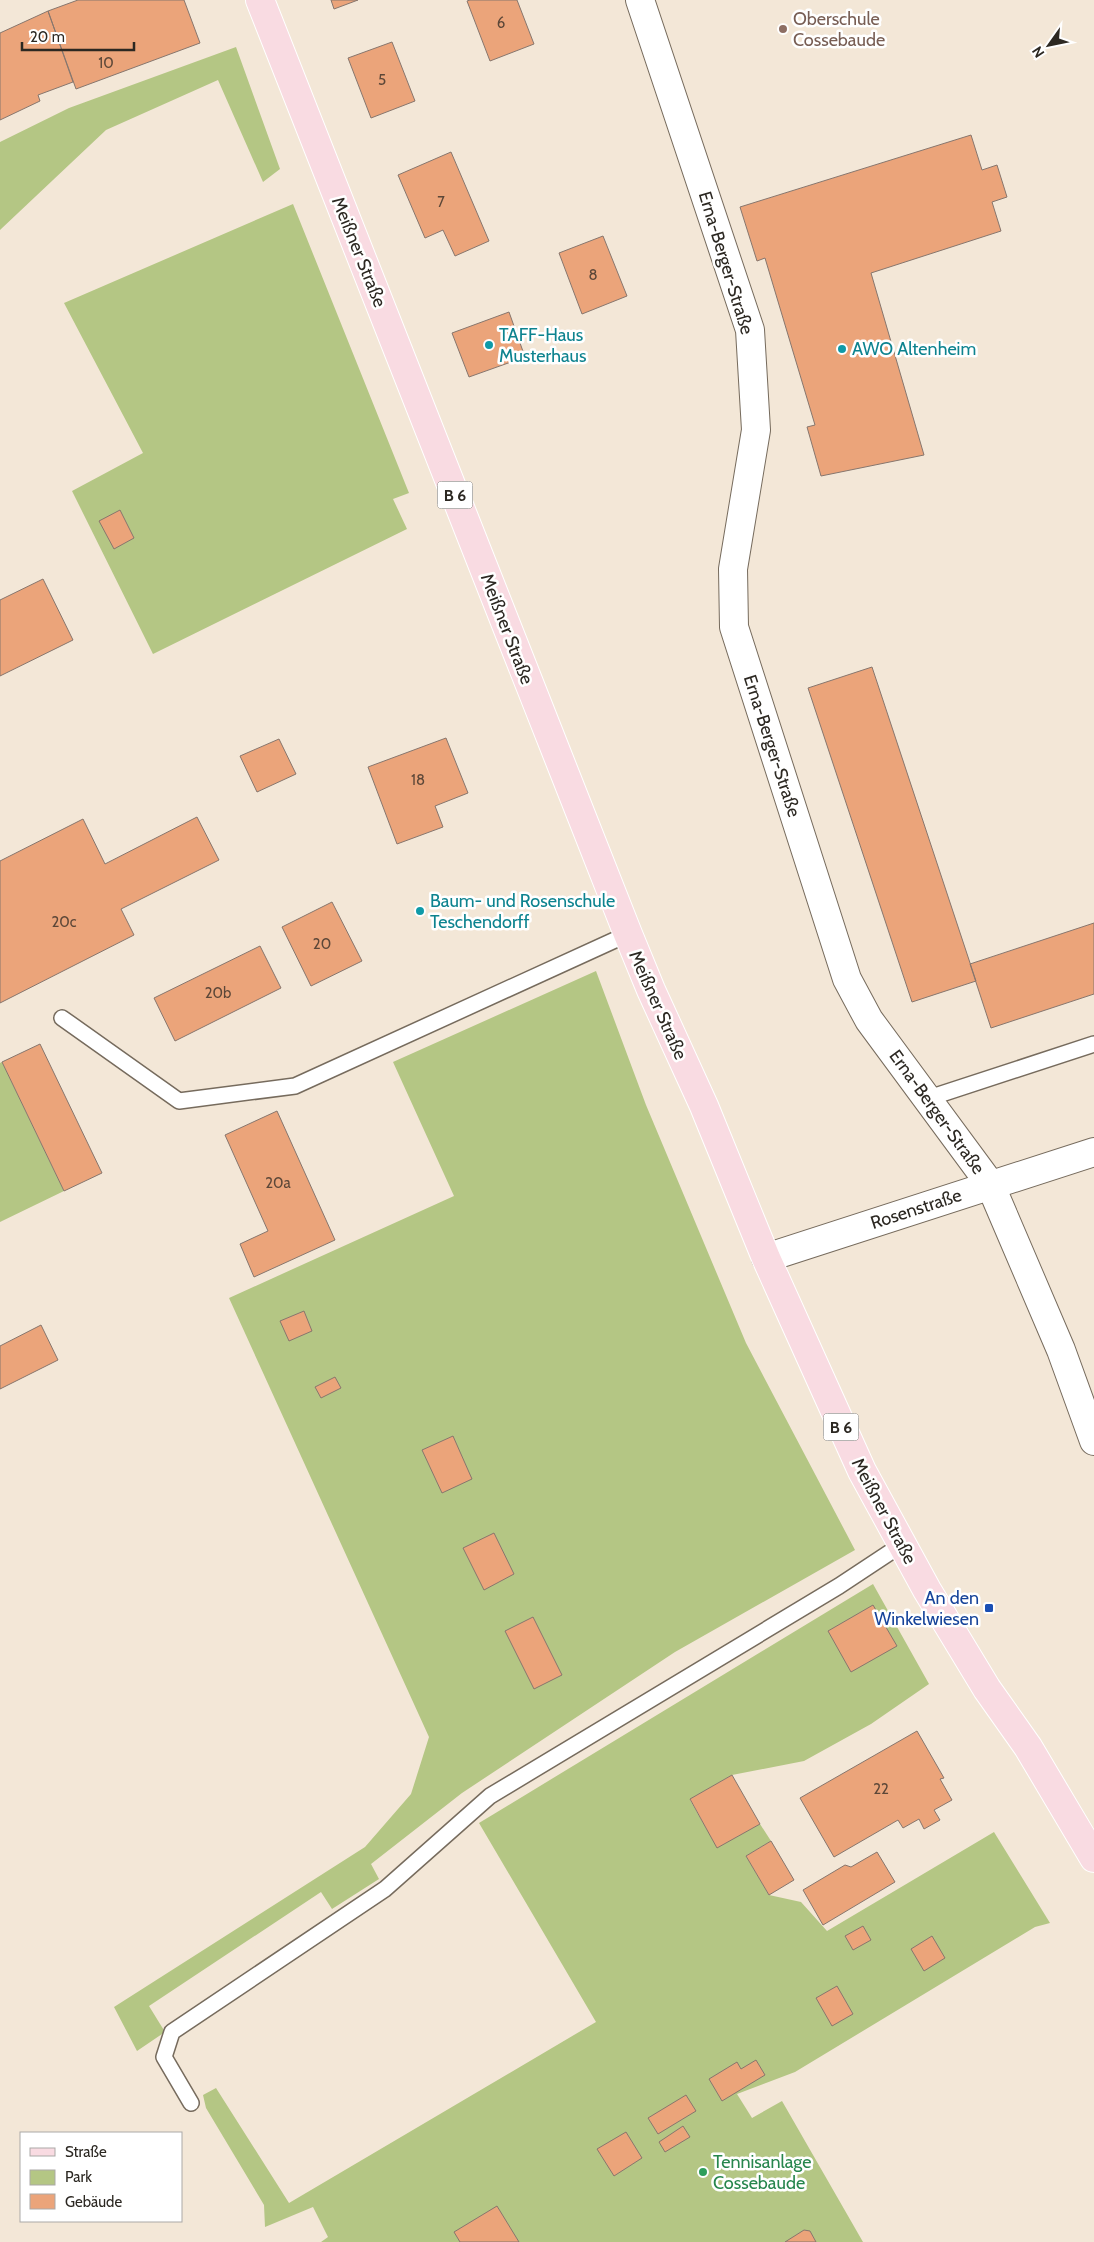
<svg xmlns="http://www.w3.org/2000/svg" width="1094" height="2242" viewBox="0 0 1094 2242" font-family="Cabin,sans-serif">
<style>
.green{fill:#b4c684}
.building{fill:#eba47a;stroke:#87766d}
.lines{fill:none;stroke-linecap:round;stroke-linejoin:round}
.lane-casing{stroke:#766b5d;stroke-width:18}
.street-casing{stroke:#766b5d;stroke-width:30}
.primary-casing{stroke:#fff;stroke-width:30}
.lane{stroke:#fff;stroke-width:15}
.street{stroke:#fff;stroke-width:28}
.primary{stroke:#f9dbe2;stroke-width:28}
.education-dot{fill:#8d6e63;stroke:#fff;stroke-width:2}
.culture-dot{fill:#0f9aa8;stroke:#fff;stroke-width:2}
.transit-dot{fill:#1a4fb4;stroke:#fff;stroke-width:2}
.leisure-dot{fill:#2e9e5b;stroke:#fff;stroke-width:2}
.labels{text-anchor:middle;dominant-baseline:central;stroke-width:5;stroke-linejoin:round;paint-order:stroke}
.number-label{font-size:15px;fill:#5c4738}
.shield{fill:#fff;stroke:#6b6864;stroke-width:1}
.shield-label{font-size:16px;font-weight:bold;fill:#2c2822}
.education-label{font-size:18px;fill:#785e54;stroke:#fff;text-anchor:start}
.street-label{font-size:18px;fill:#2c2822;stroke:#fff}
.culture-label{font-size:18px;fill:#0d838f;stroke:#fff;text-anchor:start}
.transit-label{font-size:18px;fill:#164399;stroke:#fff;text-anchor:end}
.leisure-label{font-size:18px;fill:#27864d;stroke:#fff;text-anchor:start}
</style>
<rect width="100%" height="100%" fill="#f3e7d7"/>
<path class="green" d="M236,47L280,169L263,182L218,80L106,130L0,230V142L69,108Z
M293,204L409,493L393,499L407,529L153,654L72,491L143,453L64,303Z
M596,971L646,1105L746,1343L855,1550L675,1652L462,1793L371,1864L379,1879L332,1909L321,1892L149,2006L165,2032L137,2051L114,2007L365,1847L411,1794L429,1737L229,1298L454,1196L393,1062Z
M2,1062L64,1191L0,1222V1063Z
M873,1584L929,1684L871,1724L804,1761L732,1775L690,1800L717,1847L760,1824L771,1841L746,1856L769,1895L801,1902L827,1931L994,1832L1050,1923L1035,1927L795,2072L737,2094L752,2118L782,2101L863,2242H321L328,2237L313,2207L265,2227L264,2205L206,2108L203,2095L216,2088L289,2203L596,2022L479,1823Z"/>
<path class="building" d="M78,0H184L200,43L76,89L48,11Z
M331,0H358L334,9Z
M470,0H517L534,44L490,61L467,1Z
M48,11L73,82L38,95L40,101L0,120V33Z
M392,42L415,101L371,118L348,58Z
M971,135L982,170L997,165L1007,197L992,202L1001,231L871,273L924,455L821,476L807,427L815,425L765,258L757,261L740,207Z
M451,152L489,241L455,256L443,230L425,238L398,175Z
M603,236L627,296L582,314L559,253Z
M509,312L525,357L469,377L452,333Z
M120,510L134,538L114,549L99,521Z
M43,579L73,640L0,676V600Z
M872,667L976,981L912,1002L808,688Z
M446,738L468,793L435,806L443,827L397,844L368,767Z
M279,739L296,774L257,792L240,756Z
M197,817L219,860L121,909L134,935L0,1003V861L83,819L105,864Z
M332,902L362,961L311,986L282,927Z
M1094,923V994L991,1028L970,964Z
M260,946L281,988L175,1041L154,998Z
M40,1044L102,1173L64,1191L2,1062Z
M277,1111L335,1240L254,1277L240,1244L268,1231L225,1135Z
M304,1311L312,1331L289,1341L280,1321Z
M41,1325L58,1360L0,1389V1346Z
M335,1377L341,1388L321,1398L315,1387Z
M453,1436L472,1479L442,1493L422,1450Z
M494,1533L514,1574L484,1590L463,1548Z
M873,1605L897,1646L851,1672L828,1631Z
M533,1617L562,1675L534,1689L505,1631Z
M917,1731L944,1778L940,1779L952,1800L934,1810L940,1820L924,1829L919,1819L903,1828L898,1820L834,1857L800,1798Z
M732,1775L760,1824L717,1848L690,1799Z
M771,1841L794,1880L769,1895L746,1856Z
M877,1852L895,1882L823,1925L803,1890L845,1865L851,1867Z
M863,1926L871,1940L853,1950L845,1936Z
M932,1936L945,1958L924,1971L911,1949Z
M837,1986L853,2014L832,2026L816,1998Z
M756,2060L765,2075L722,2101L709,2079L737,2062L741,2069Z
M686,2095L696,2111L658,2134L648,2118Z
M683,2126L690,2137L665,2152L659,2142Z
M626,2132L642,2158L614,2176L597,2149Z
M497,2206L519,2242H460L454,2232Z
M804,2230L810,2231L816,2242H785Z"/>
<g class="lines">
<defs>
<path id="lane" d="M62,1018L179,1101L295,1086L628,934
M929,1098L1094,1044
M191,2103L164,2057L172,2032L385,1889L490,1796L839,1586L901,1545"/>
<path id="street" d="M640,0L750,330L756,430L733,569L734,627L847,979L869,1020L990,1184L1061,1350L1094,1441
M766,1258L1094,1152"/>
<path id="primary" d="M260,0L628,934L651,990L704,1106L766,1258L862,1471L927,1590L987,1689L1028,1747L1094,1858"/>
</defs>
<use href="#lane" class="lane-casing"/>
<use href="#street" class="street-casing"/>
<use href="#primary" class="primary-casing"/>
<use href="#lane" class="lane"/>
<use href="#street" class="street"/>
<use href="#primary" class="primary"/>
</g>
<circle class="education-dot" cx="783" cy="29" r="5"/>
<g class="culture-dot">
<circle cx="489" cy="345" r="5"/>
<circle cx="842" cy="349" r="5"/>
<circle cx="420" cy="911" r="5"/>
</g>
<rect class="transit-dot" x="984" y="1603" width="10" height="10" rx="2.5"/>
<circle class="leisure-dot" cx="703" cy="2172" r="5"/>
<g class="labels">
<g class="number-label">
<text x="501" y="23">6</text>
<text x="106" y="63">10</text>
<text x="382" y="80">5</text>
<text x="441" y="202">7</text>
<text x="593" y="275">8</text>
<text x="418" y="780">18</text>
<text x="64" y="922">20c</text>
<text x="322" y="944">20</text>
<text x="218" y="993">20b</text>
<text x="278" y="1183">20a</text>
<text x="881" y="1789">22</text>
</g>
<g class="shield">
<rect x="437.5" y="481.5" width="35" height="27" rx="4"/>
<rect x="823.5" y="1413.5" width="35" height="27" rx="4"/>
</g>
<g class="shield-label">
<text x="455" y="495">B 6</text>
<text x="841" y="1427">B 6</text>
</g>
<g class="education-label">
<text x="793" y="19">Oberschule<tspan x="793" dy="21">Cossebaude</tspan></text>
</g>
<g class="street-label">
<text transform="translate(359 252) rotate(68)">Meißner Straße</text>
<text transform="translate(726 263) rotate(73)">Erna-Berger-Straße</text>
<text transform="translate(507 629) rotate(69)">Meißner Straße</text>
<text transform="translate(772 746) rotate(72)">Erna-Berger-Straße</text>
<text transform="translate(658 1005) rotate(66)">Meißner Straße</text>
<text transform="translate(937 1112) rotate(54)">Erna-Berger-Straße</text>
<text transform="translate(916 1209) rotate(-18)">Rosenstraße</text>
<text transform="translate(884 1511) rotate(62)">Meißner Straße</text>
</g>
<g class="culture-label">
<text x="499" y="335">TAFF-Haus<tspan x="499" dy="21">Musterhaus</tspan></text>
<text x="852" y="349">AWO Altenheim</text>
<text x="430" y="901">Baum- und Rosenschule<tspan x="430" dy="21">Teschendorff</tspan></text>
</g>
<g class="transit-label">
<text x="979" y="1598">An den<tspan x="979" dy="21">Winkelwiesen</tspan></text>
</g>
<g class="leisure-label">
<text x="713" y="2162">Tennisanlage<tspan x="713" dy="21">Cossebaude</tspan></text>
</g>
</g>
<rect x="20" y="2132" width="162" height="90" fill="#ffffff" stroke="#aba9a7"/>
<rect x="30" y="2148" width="25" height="8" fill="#f9dbe2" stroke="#aba9a7"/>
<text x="65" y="2157" font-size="15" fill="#2c2822">Straße</text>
<rect x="30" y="2170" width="25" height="15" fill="#b4c684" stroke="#aba9a7"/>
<text x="65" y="2182" font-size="15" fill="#2c2822">Park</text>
<rect x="30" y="2194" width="25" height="15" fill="#eba47a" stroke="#aba9a7"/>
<text x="65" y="2207" font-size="15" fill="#2c2822">Gebäude</text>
<g transform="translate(1049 45) rotate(237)" stroke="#ffffff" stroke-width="4" paint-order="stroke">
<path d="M0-4L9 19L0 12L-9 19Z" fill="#2c2822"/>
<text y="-8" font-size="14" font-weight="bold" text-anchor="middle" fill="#2c2822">N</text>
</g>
<path d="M22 42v8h112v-8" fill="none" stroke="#2c2822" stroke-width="2.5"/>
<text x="30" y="42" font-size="15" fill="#2c2822" stroke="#ffffff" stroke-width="4" paint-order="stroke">20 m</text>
</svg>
